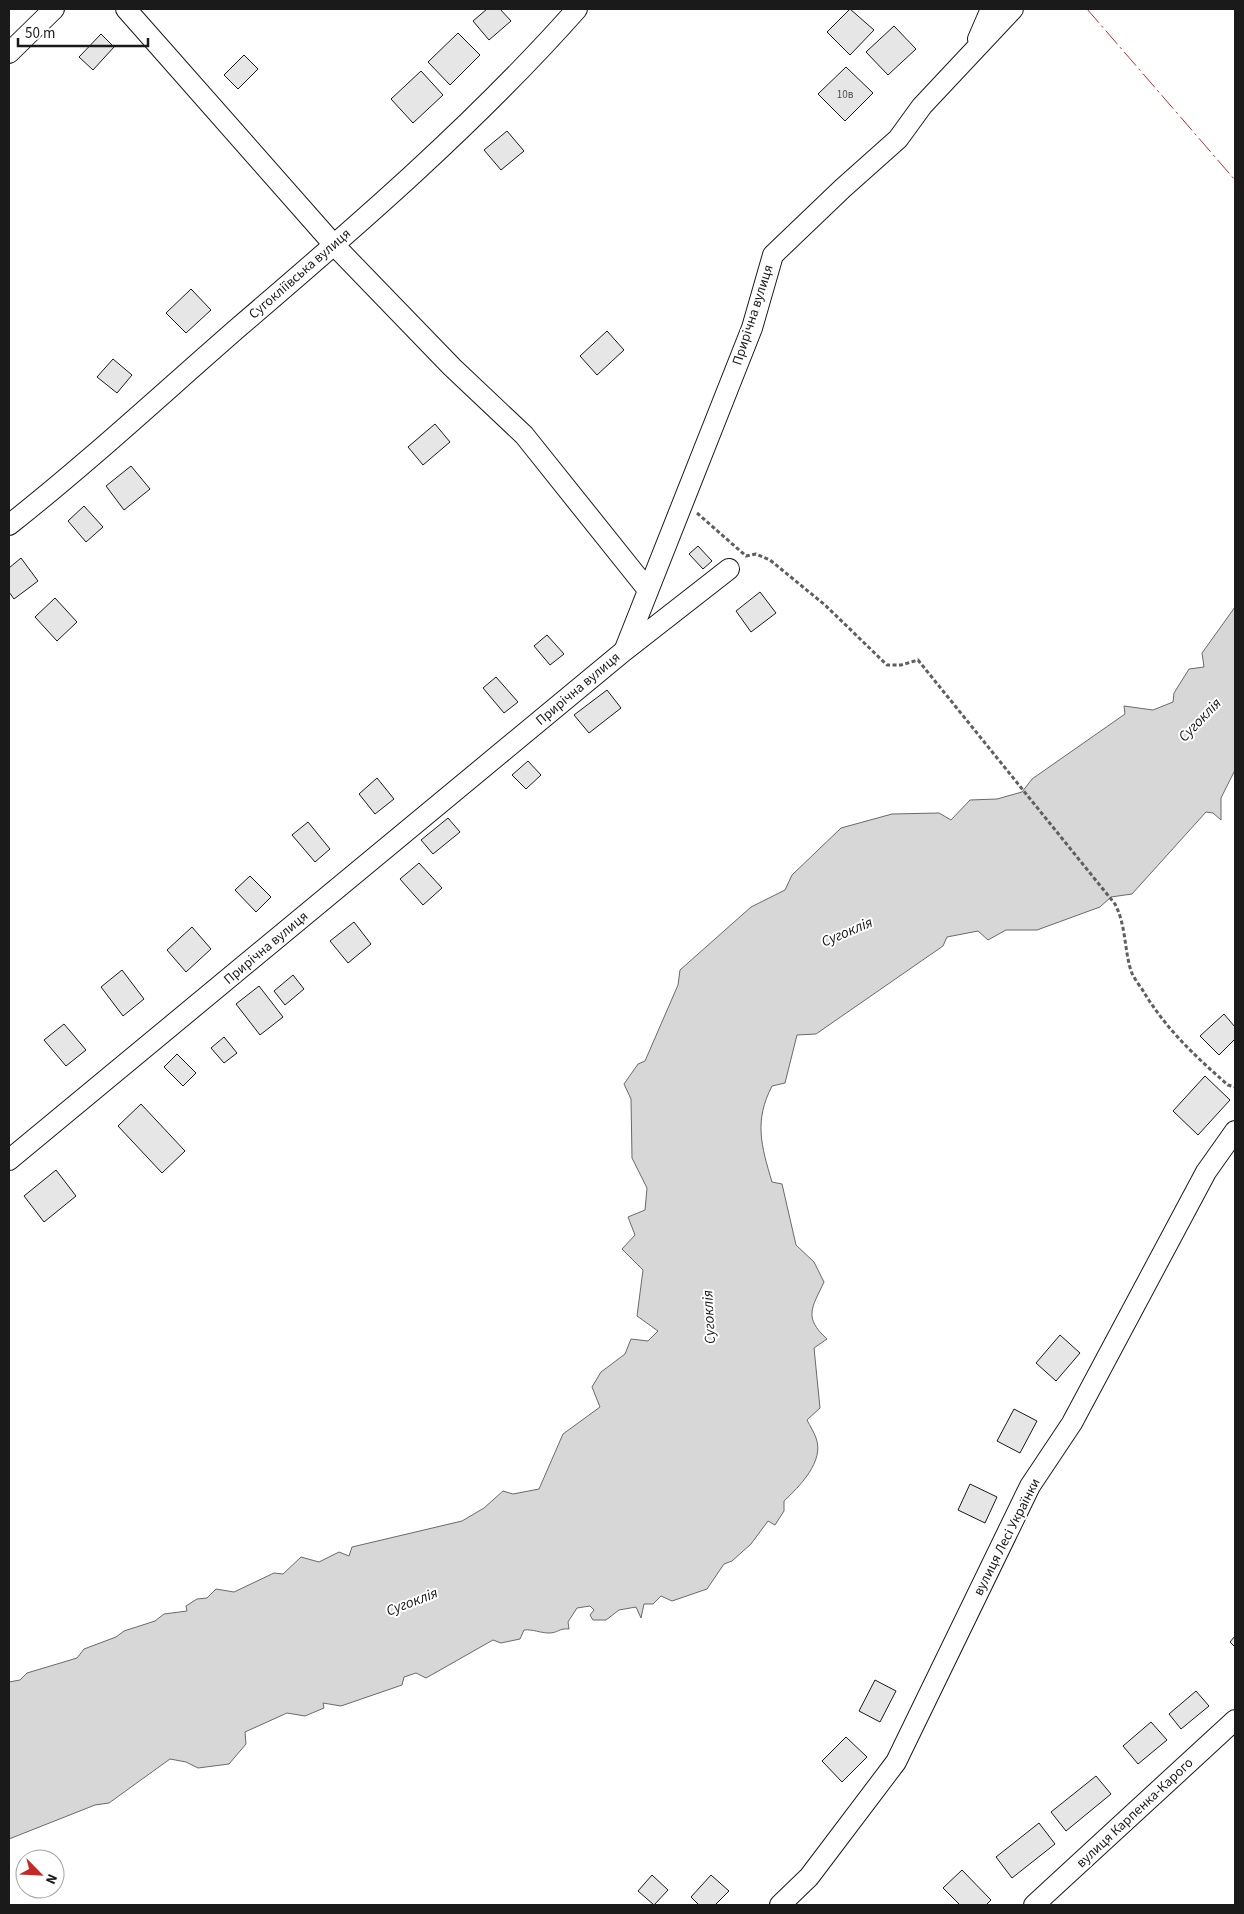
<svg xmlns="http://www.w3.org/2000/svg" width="1244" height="1914" viewBox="0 0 1244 1914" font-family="'Source Sans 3',sans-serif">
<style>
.water{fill:#d7d7d7;stroke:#6a6a6a}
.building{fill:#e6e6e6;stroke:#1a1a1a}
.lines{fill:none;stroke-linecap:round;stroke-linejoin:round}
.minor-casing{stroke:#1a1a1a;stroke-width:22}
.path{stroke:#5f5f5f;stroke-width:3;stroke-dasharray:4 2.5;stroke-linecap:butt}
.minor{stroke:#fff;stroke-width:20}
.power{stroke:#c62828;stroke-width:1;stroke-dasharray:18 4 2.5 4;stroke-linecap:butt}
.labels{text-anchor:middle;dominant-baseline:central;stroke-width:4;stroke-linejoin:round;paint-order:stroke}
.number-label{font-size:11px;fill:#4d4d4d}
.street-label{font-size:14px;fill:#1a1a1a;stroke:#fff}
.water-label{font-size:15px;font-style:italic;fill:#1a1a1a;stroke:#fff}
</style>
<rect width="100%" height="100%" fill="#fff"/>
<path class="water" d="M1235,607V770L1221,798V820L1213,813L1206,812L1132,894L1111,897L1100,907L1037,930H1006L988,940L978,931L947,937L943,946L816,1034L797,1035L785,1083L772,1086C754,1121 761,1145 772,1182L782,1184L796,1245L814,1262L824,1282C812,1308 803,1317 827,1339L814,1348L820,1408L807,1420C810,1426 814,1432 816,1438C825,1461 799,1487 784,1501V1511L775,1525L768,1521L751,1544L732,1561L724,1564L707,1589L672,1601L661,1596L653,1604H644L641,1618L636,1607L619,1610L606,1620H593L590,1615L594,1610L590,1606L577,1608L568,1622L569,1629C559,1628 558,1633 549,1633C540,1633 533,1629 524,1630L520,1639L501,1643L493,1640L426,1678L416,1673L404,1677L402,1685L341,1706L323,1703L324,1708L305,1716L287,1713L245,1732L246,1744L229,1764L198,1768L186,1762L170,1759L109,1803L95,1805L9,1839V1682L20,1680L27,1673L77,1658L84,1649L116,1637L124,1631L155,1621L164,1614L187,1611L186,1606L197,1599L207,1598L216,1589L234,1592L274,1573L283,1574L301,1557L319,1562L339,1552L349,1556L352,1547L462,1521L484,1508L503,1491L513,1494L539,1489L563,1434L600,1407L592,1387L601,1372L625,1354L631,1339L648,1341L658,1331L637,1316L643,1270L622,1249L635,1235L628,1217L645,1210L647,1188L632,1158L631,1099L624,1084L638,1064L645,1061L678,985L680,970L751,907L785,890L792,875L841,828L892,814L939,813L951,820L970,800L997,799L1022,792L1032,779L1125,714L1124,706L1153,710L1173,702L1174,693L1189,669L1204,667L1202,653Z"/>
<path class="building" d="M487,9H500L511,21L489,40L473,21Z
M850,9L874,30L850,55L827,32Z
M894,26L916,49L888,75L866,52Z
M458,33L480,55L450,85L428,62Z
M101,34L114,47L93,70L79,57Z
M244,55L258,69L238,89L224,75Z
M846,67L873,93L845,121L818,94Z
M421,71L443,95L413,123L391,99Z
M507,131L524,151L501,170L484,150Z
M191,289L211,310L186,333L166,313Z
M607,331L624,350L597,375L580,356Z
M113,359L132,375L117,393L97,377Z
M435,424L450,442L423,465L408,447Z
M131,466L150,489L124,510L106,486Z
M84,506L103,527L86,542L68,521Z
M698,546L712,561L703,569L689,554Z
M21,558L38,581L14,599L9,592V568Z
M760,592L776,613L751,632L736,611Z
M55,598L77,622L57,641L35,617Z
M547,635L564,654L550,665L534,646Z
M496,677L518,702L504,713L483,688Z
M607,690L621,708L589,733L574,715Z
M528,761L541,775L526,789L512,775Z
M377,778L394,799L375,814L359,794Z
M448,818L460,832L433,854L421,840Z
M308,822L330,849L315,862L292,835Z
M419,863L442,888L423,905L400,879Z
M250,876L271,897L256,912L235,890Z
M354,922L371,944L348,963L330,941Z
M192,927L211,949L186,972L167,950Z
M122,970L144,999L123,1016L101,987Z
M293,975L304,989L285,1005L274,991Z
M259,986L283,1017L260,1035L236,1004Z
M1224,1014L1235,1027V1039L1219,1055L1200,1036Z
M64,1024L86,1050L66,1066L44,1040Z
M224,1037L237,1053L224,1063L211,1048Z
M177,1054L196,1073L183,1086L164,1067Z
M1205,1076L1230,1100L1198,1135L1173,1111Z
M141,1104L185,1151L162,1173L118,1126Z
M56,1170L76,1196L44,1222L24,1196Z
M1060,1335L1080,1353L1056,1381L1036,1363Z
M1014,1409L1037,1421L1020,1453L997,1441Z
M970,1484L997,1497L985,1523L958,1510Z
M1235,1636V1647L1230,1642Z
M875,1680L896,1691L880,1722L859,1711Z
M1196,1691L1209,1706L1181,1729L1169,1714Z
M1151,1722L1167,1740L1138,1764L1123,1746Z
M846,1737L867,1757L842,1782L822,1761Z
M1096,1776L1111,1794L1066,1831L1051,1812Z
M1039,1823L1055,1844L1012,1878L996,1857Z
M962,1870L991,1900L986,1905H960L943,1888Z
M652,1875L668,1890L654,1905L638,1891Z
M711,1875L729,1891L715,1905H699L691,1897Z"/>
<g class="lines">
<defs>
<path id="minor" d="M126,9L335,246L452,367L524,435L648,590
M978,39L991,9
M9,53L54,9
M9,525C89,462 163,393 240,326C357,226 475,124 577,9
M625,649L752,328L773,255L843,188L898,139L922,106L1013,9
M9,1160L624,651L729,569
M780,1905L809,1877L896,1762L1030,1486L1072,1423L1206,1172L1235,1131
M1034,1905L1235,1720"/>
</defs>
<use href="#minor" class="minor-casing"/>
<path class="path" d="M697,513L746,556L756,554L770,560L825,605L887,665H901L918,660L1115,904C1126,925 1124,948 1131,971C1134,979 1141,987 1145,994C1167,1030 1197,1058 1228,1085L1235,1087"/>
<use href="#minor" class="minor"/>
<path class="power" d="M1087,9L1235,180"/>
</g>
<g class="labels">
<g class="number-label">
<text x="845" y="94">10в</text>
</g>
<g class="street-label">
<text transform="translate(300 274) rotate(-41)">Сугокліївська вулиця</text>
<text transform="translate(753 315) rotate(-72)">Прирічна вулиця</text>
<text transform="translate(578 689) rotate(-40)">Прирічна вулиця</text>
<text transform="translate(266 948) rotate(-40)">Прирічна вулиця</text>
<text transform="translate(1007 1537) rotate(-63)">вулиця Лесі Українки</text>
<text transform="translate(1135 1813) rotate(-43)">вулиця Карпенка-Карого</text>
</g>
<g class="water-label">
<text transform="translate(1200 720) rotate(-46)">Сугоклія</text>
<text transform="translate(847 932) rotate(-23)">Сугоклія</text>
<text transform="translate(709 1317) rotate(-93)">Сугоклія</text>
<text transform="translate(412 1602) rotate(-21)">Сугоклія</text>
</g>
</g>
<rect width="1244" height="1914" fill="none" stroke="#1a1a1a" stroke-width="20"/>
<g transform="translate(40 1874) rotate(114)"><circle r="24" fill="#ffffff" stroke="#a3a3a3"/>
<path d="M0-4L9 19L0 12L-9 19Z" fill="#c62828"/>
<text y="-8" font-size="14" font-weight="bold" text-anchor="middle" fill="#1a1a1a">N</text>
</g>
<path d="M18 38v8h130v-8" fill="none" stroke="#1a1a1a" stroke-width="2.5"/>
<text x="25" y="38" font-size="15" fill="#1a1a1a" stroke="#ffffff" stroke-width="4" paint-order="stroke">50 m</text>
</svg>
